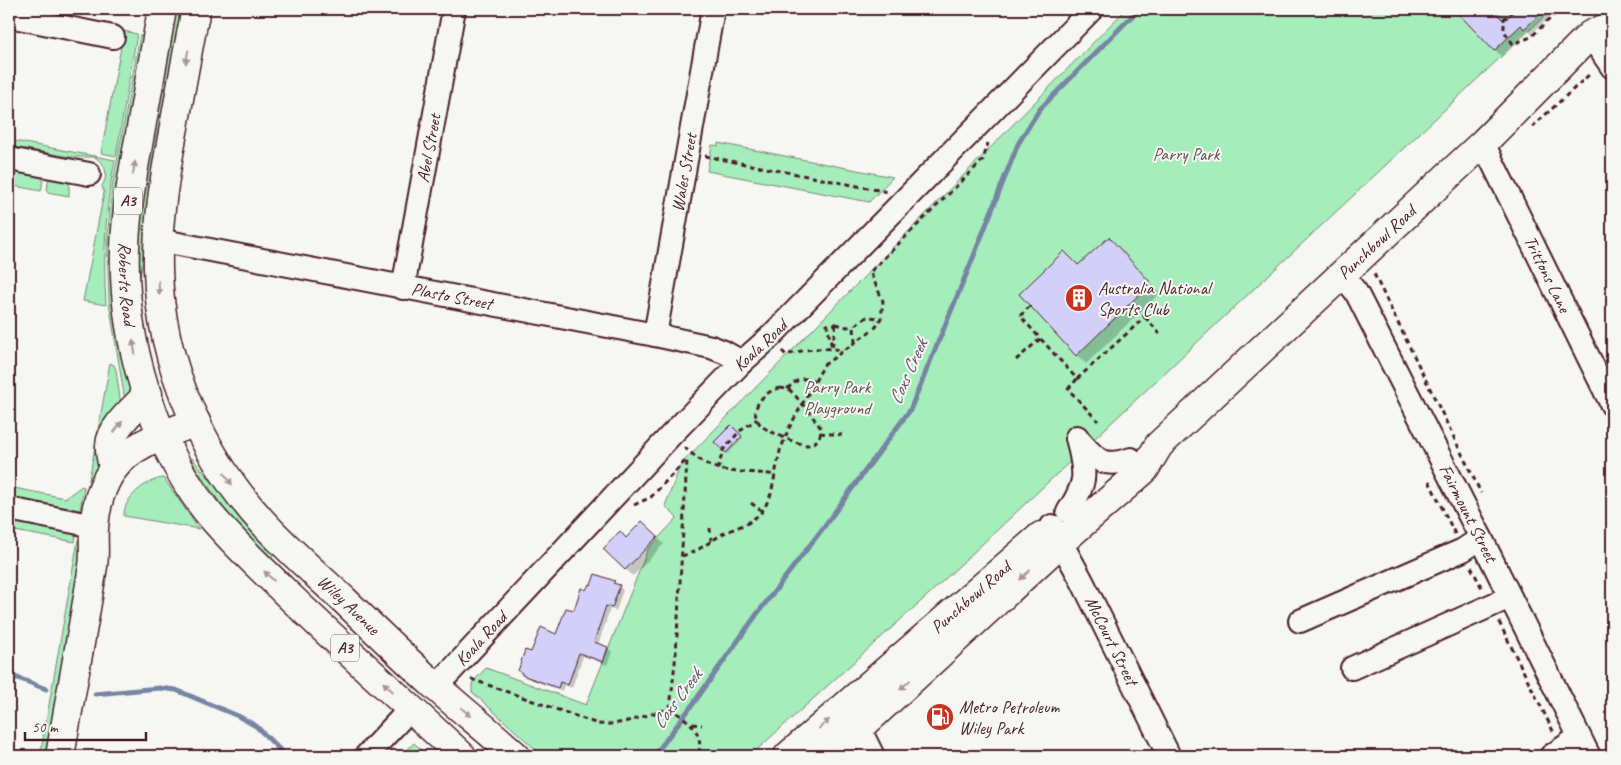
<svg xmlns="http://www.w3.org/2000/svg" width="1621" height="765" viewBox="0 0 1621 765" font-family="Caveat,sans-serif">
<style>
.green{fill:#a5edbb;stroke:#788673}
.shadow{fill:#0003}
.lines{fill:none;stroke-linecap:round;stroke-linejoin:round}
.stream{stroke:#7785a3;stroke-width:5}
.building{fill:#d2d0f9;stroke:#4a1f2b}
.minor-casing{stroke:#4a1f2b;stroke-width:26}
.major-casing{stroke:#4a1f2b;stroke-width:31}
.highway-casing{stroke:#4a1f2b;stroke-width:31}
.path{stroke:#4a1f2b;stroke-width:3;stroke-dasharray:5 4;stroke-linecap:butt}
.minor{stroke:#f6f6f2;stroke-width:22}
.major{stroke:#f6f6f2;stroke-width:28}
.highway{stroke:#f6f6f2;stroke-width:28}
.oneway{fill:#a99598}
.labels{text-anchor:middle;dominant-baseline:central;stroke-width:4;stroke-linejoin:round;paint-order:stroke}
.shield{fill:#f6f6f2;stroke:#7e6067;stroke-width:1}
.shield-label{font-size:16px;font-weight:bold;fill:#4a1f2b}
.street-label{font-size:18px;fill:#4a1f2b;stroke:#f6f6f2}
.park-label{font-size:18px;fill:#61524f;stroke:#f6f6f2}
.poi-label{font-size:18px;fill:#4a1f2b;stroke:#f6f6f2;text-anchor:start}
.water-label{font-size:19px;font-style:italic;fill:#605267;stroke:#f6f6f2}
</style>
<rect width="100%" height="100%" fill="#f6f6f2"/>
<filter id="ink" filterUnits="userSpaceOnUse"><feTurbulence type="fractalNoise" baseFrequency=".02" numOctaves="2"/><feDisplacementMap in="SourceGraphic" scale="10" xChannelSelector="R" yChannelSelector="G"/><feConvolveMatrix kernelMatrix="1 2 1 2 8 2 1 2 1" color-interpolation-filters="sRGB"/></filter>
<g filter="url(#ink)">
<path class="green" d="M174,9H183L139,284L136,234Z
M1126,9H1552L928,595L750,756H543L472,692V683L486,668L586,705L648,549L677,518L665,506L681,464Z
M124,31L137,34L116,156L101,153Z
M140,35L144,38L116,189L112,241L116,318L130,387L129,399L125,401L109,302L107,240L112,188Z
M9,140L115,160C105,208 103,255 106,305L83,301L104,193L102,186C109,174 106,163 94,157H70L9,146Z
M718,143L893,177L869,202L707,171L712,145L718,146Z
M9,168L42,175L43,180L41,191L9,185Z
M51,177L63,180L69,183V196L47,192L48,181Z
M110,363L114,365L116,370L121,405L101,446L91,499L84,508Z
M192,458L228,501L276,553L269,560L234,523L196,468L191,459Z
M163,478L165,480L199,529L124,516C123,498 146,480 163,478Z
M82,486L84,487L80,510L9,497V487L65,498Z
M9,521L71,533L76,536L75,542L9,530Z
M78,540L81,543L82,553L45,756H40Z
M414,743L428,756H401Z"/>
<path class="shadow" d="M1455,9H1497L1507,20L1519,9H1550L1554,13L1531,34L1528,30L1501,56Z
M1118,248L1160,293L1086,364L1077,355L1078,266Z
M731,427L743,438L728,454L716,442Z
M642,523L664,544L633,576L604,549L626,539Z
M596,576L614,582L623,590L616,611L610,609L598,645L608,648L612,652L607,665L583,656L572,688L564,685L562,691L527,678L519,671L556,635L592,586Z"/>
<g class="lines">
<path class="stream" d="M9,677L18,678L46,689
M95,694L159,688L176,690L238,716L256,726L286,756
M654,756L693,704L757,614L820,532L910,410L973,258L1018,144L1039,110L1139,9"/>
</g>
<path class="building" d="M1454,9H1492L1504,21L1517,9H1546L1524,29L1521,25L1494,51Z
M1109,237L1151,283L1076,356L1019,294L1064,251L1078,265Z
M731,425L742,436L726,453L714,442Z
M642,521L658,536L625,570L603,549L620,531L626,538Z
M595,574L615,581L613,583L620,585L612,608L606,606L594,642L608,647L603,662L579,653L568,685L560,682L558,688L522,675V673L518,671L525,650L531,652L541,627L556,634L566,608L574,610L581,588L586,590L589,584L591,585Z"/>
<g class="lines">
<defs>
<g id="minor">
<path d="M9,16L113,37"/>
<path d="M1590,35L1612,67"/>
<path id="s1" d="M1483,143L1612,405"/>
<path d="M9,159L89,174"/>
<path id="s2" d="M158,240L655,335L711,347L724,352L742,362"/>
<path id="s3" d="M1342,275L1356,292L1481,538L1589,756"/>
<path id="s4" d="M403,288L454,9"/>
<path id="s5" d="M655,335L713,9"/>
<path d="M1077,438C1096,459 1101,469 1131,459"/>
<path d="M9,509L94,526"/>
<path d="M1068,512C1089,479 1085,474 1077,437"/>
<path id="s6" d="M1052,526L1082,581L1169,756"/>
<path d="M1300,621L1463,550L1481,538"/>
<path d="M1352,668L1510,597"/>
<path id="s7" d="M436,687L671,435L742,362L768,339L1092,9"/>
<path d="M859,728L873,756"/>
<path d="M366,756L411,708"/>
<path d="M1551,756L1579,737"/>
</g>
<g id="major">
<path d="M60,756C71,693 83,629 93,566C95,554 93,541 94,528C95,508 102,483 114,468C133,443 168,433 196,422"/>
<path id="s8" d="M788,756L1041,536"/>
<path id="s9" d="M829,756L1061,542L1144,470L1159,445L1483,143L1590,35L1612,25"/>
</g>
<g id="highway">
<path id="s10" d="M162,9C155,51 147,93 140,134C133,172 126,210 125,248C122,336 151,438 205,509C229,539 257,564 284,591C342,647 403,701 462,756"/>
<path id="s11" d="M196,9C188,48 181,88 174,127C165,174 157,221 158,269C160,364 204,462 270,530C293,554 319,577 344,600C374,629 404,658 435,686C462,710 490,732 516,756"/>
<path d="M113,468C112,461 109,452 110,445C111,427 136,407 148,394"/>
</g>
</defs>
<use href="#minor" class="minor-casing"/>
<use href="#major" class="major-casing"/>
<use href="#highway" class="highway-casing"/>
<path class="path" d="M1510,9L1511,12L1504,19V31L1513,44L1531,37L1560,9
M1532,127L1591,73
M705,156L888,192
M1374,274L1481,493
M1030,306L1020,316L1077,379L1068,389L1098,421
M1145,317L1160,334
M836,324L832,348L827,325Z
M836,324L847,327L854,326
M855,342L854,326L867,317L881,318
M782,351L786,355C805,349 823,347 843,350
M1016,360L1040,339
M1077,379L1145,317L1132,302
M780,388C781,388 787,389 788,389C793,391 817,422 820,427C823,436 815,446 806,445C797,444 770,432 763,427C745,412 763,391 780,388Z
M787,389C797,380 802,375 814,382
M820,433L842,435
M684,447C720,480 733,468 775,475
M718,469L723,450L740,431L757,419
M1429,481L1455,534
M751,503L762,511
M634,505L651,497L687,459
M710,528L711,541
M682,556L696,551L724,533L748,523L760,514L765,507L771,494L780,451L789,428L824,365L876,327L881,318L883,301L870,272L983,160L988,143
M1471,567L1483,590
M1499,622L1554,733
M471,679L598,724C624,726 646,714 670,709C689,720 705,732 698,756
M670,709L676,653L687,460
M692,724L702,725
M1607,747L1612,756"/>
<use href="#minor" class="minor"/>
<use href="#major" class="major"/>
<use href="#highway" class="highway"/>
</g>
<defs><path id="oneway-solid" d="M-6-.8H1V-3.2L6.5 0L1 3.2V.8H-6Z" transform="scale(1.25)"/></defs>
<g class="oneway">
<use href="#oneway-solid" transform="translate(187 57) rotate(100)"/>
<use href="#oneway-solid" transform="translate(134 168) rotate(-81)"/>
<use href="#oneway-solid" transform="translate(159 288) rotate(85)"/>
<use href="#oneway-solid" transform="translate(134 347) rotate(-100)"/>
<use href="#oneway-solid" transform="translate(118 427) rotate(-53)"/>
<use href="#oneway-solid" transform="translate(228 479) rotate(55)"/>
<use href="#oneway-solid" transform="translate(1025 575) rotate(137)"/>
<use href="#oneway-solid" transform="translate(269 576) rotate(-136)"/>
<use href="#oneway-solid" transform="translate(905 685) rotate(137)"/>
<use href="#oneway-solid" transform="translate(388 687) rotate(-137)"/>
<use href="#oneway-solid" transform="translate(466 712) rotate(40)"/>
<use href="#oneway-solid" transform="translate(824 724) rotate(-41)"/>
</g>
</g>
<defs>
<symbol id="building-disc" viewBox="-11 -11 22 22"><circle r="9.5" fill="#c8321e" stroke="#f6f6f2"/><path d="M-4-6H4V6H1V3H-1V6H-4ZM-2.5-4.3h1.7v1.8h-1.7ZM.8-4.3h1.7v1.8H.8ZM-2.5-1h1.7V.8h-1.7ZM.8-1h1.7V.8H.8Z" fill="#fff"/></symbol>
<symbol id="fuel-disc" viewBox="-11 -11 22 22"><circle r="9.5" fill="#c8321e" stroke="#f6f6f2"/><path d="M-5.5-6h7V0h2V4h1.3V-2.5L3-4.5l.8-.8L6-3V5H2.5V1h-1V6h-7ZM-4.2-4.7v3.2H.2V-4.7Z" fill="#fff"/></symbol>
</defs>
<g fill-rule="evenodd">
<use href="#building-disc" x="1063" y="282" width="32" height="32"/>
<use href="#fuel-disc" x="924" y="701" width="32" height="32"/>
</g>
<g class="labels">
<g class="shield">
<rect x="114" y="187.5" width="28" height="27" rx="4"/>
<rect x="331" y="634.5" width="28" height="27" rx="4"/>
</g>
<g class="shield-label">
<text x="128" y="201">A3</text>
<text x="345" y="648">A3</text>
</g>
<g class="street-label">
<text stroke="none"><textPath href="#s4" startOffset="142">Abel Street</textPath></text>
<text stroke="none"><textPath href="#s5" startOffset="165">Wales Street</textPath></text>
<text stroke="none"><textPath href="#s9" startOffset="752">Punchbowl Road</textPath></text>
<text stroke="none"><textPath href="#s1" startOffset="146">Trittons Lane</textPath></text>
<text stroke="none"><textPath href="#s10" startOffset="278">Roberts Road</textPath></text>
<text stroke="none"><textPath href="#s2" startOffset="299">Plasto Street</textPath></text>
<text stroke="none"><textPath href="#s7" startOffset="471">Koala Road</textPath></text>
<text stroke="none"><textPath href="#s3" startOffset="270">Fairmount Street</textPath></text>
<text stroke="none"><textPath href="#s8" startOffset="242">Punchbowl Road</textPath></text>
<text stroke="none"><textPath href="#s11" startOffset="662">Wiley Avenue</textPath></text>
<text stroke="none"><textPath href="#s7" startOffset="66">Koala Road</textPath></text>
<text stroke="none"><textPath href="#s6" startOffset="129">McCourt Street</textPath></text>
</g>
<g class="park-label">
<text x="1186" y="154">Parry Park</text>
<text x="837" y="387">Parry Park<tspan x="837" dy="21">Playground</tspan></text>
</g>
<g class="poi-label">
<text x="1098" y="288">Australia National<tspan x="1098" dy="21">Sports Club</tspan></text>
<text x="959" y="707">Metro Petroleum<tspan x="959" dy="21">Wiley Park</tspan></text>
</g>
<g class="water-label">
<text transform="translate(908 372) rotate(-66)">Coxs Creek</text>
<text transform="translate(677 699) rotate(-53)">Coxs Creek</text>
</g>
</g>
<rect width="1621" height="765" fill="none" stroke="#f6f6f2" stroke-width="30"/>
<rect x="15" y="15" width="1591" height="735" fill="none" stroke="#4a1f2b" stroke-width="2" filter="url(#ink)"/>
<path d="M25 732v8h121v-8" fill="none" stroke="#4a1f2b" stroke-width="2.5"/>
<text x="32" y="732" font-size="15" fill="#4a1f2b" stroke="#f6f6f2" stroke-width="4" paint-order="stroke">50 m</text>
</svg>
